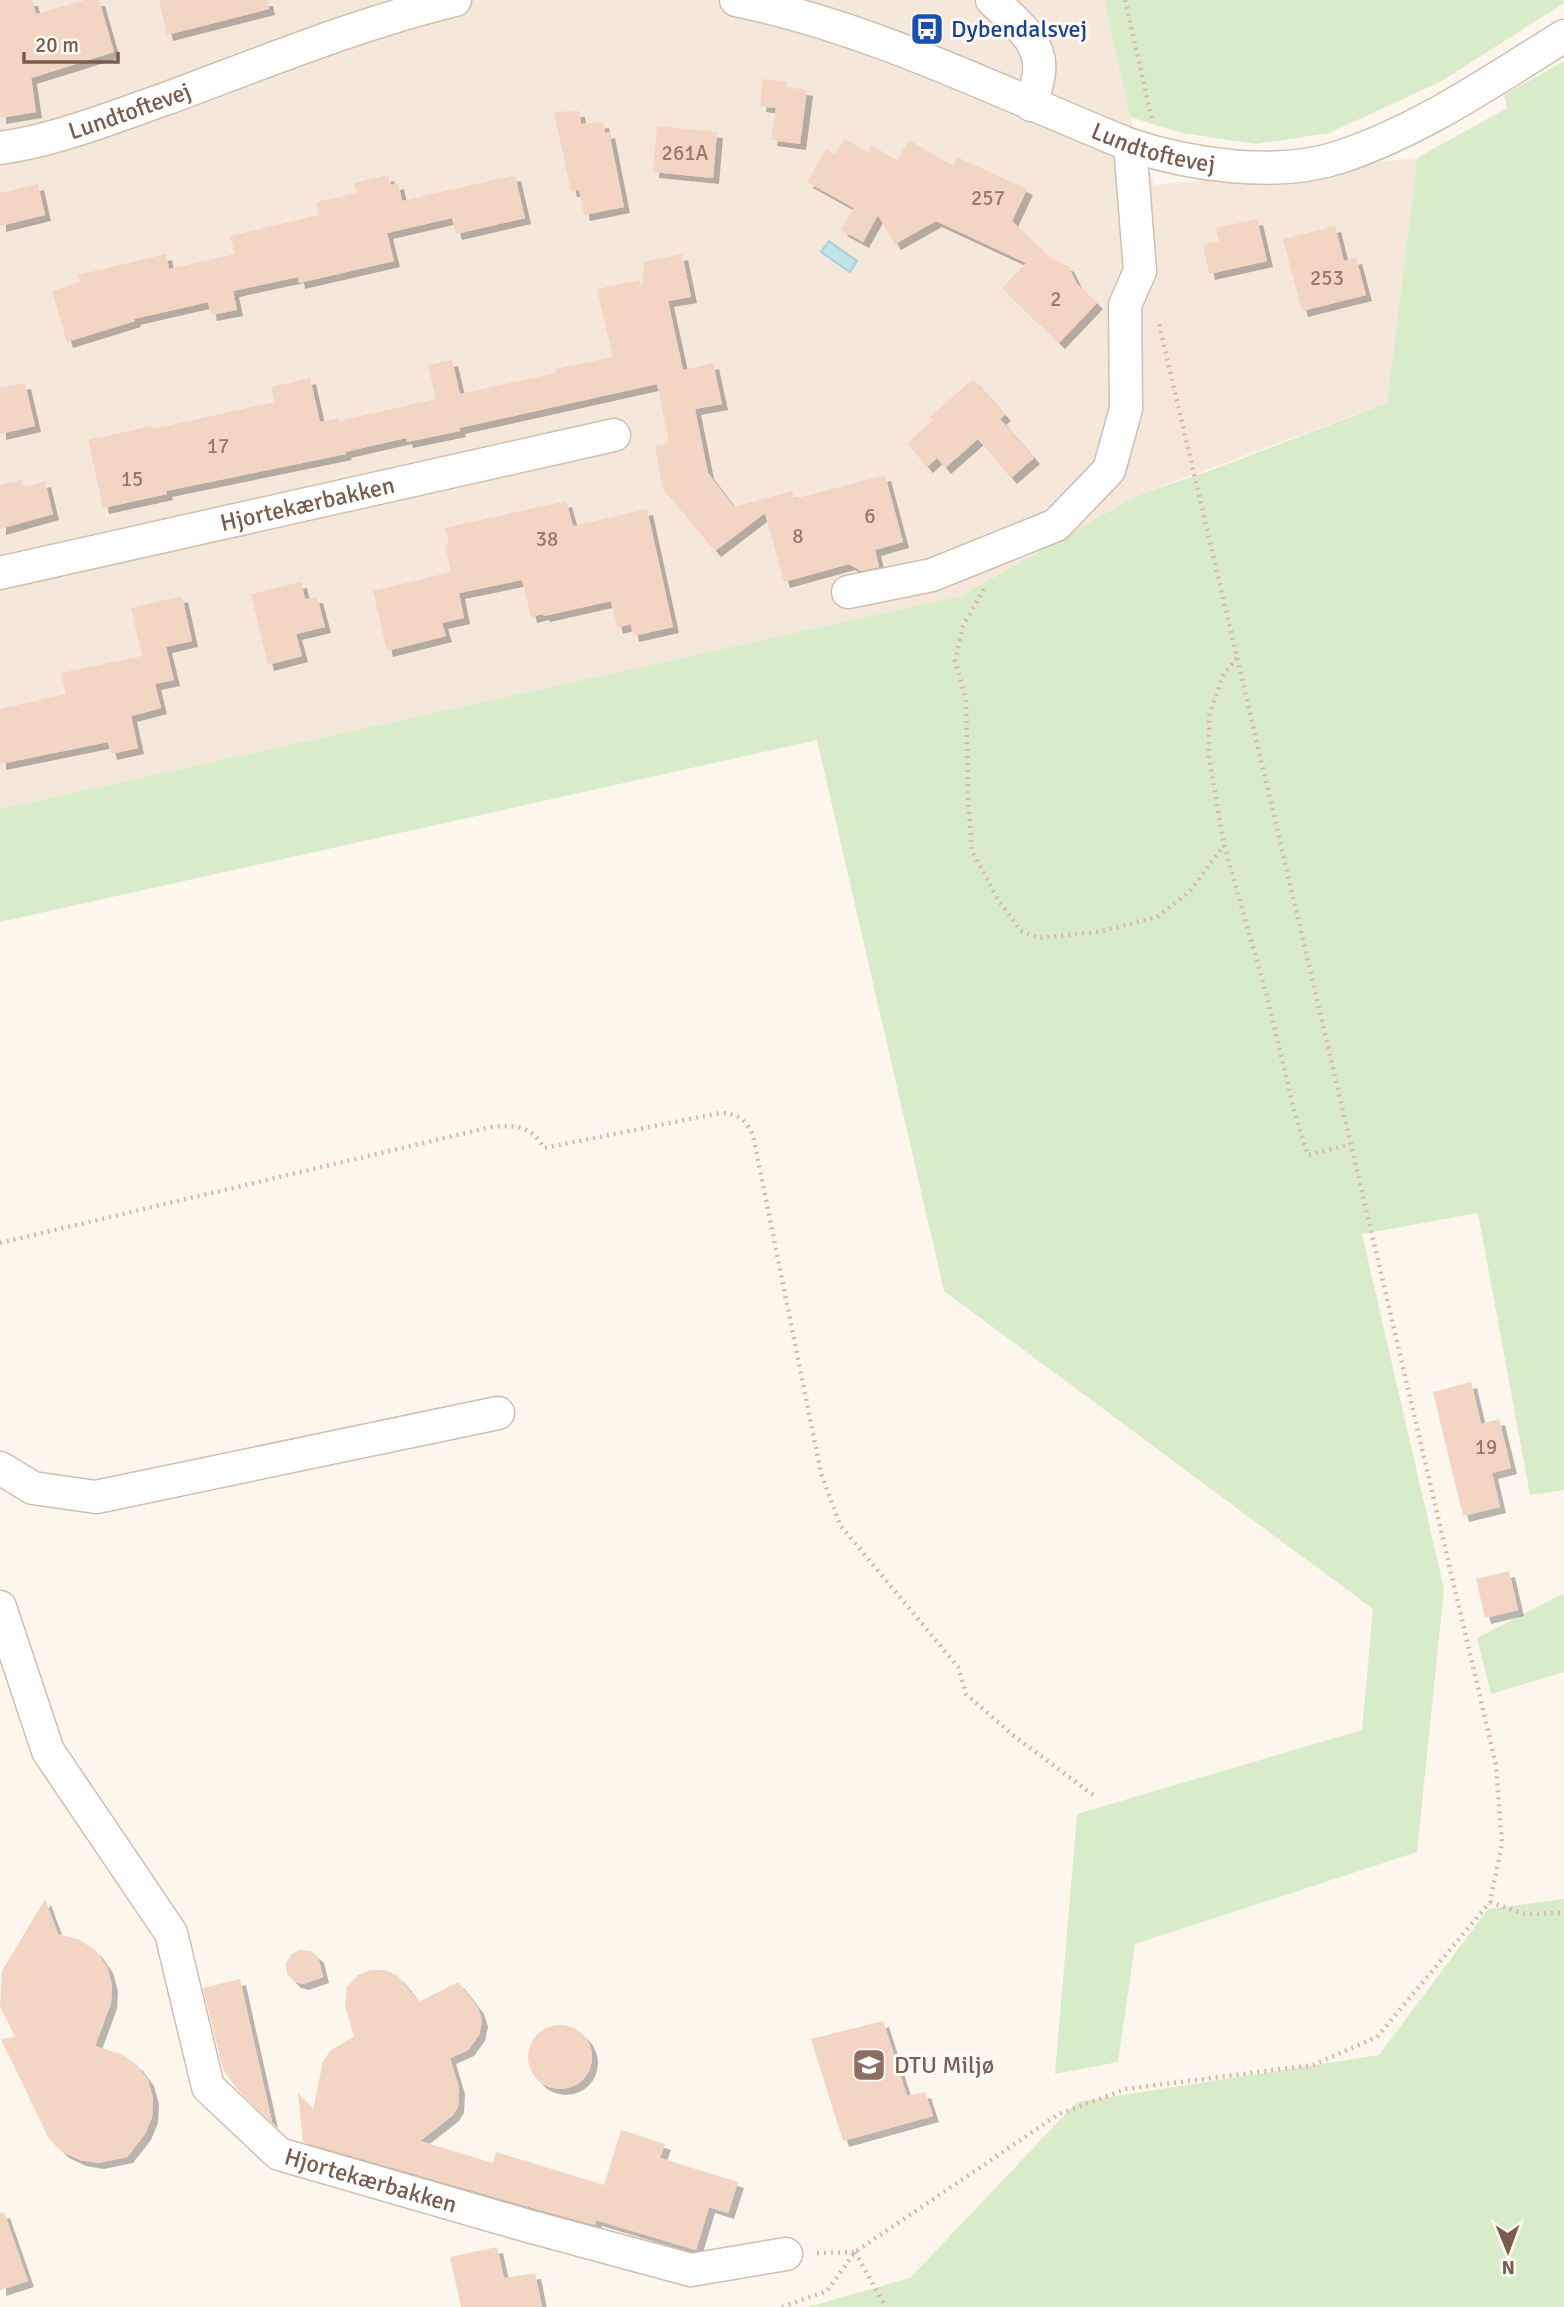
<svg xmlns="http://www.w3.org/2000/svg" width="1564" height="2307" viewBox="0 0 1564 2307" font-family="Signika,sans-serif">
<style>
.residential{fill:#f5e8da}
.green{fill:#d8ecc9}
.water{fill:#bfe3e8;stroke:#a5d3da;stroke-width:2}
.building{fill:#f3d5c3;filter:url(#shadow)}
.lines{fill:none;stroke-linecap:round;stroke-linejoin:round}
.minor-casing{stroke:#d1beb0;stroke-width:35}
.path{stroke:#d9b8a5;stroke-width:4.5;stroke-dasharray:2 5;stroke-linecap:butt}
.minor{stroke:#fff;stroke-width:32}
.labels{text-anchor:middle;dominant-baseline:central;stroke-width:6;stroke-linejoin:round;paint-order:stroke}
.number-label{font-size:21px;fill:#987a6a}
.transit-label{font-size:24px;fill:#164399;stroke:#fffaf3;text-anchor:start}
.street-label{font-size:24px;fill:#7a5c4d;stroke:#fffaf3}
.education-label{font-size:24px;fill:#785e54;stroke:#fffaf3;text-anchor:start}
</style>
<defs>
<filter id="shadow"><feDropShadow dx="6" dy="6" stdDeviation="0" flood-color="#0004"/></filter>
</defs>
<rect width="100%" height="100%" fill="#fdf6ec"/>
<path class="residential" d="M0,0H1104L1130,117L1154,185L1417,158L1387,403L1136,496L961,596L0,809Z"/>
<path class="green" d="M1104,0H1564V3L1442,81L1329,133L1256,144L1182,133L1130,117Z
M1564,61V1490L1530,1495L1478,1213L1362,1234L1444,1589L1417,1852L1135,1944L1118,2062L1055,2074L1077,1814L1362,1730L1373,1609L944,1291L817,740L0,922V809L961,596L1136,496L1209,471L1387,403L1417,158L1507,108L1504,95Z
M1564,1593V1672L1491,1694L1477,1638Z
M1564,1899V2307H808L910,2278L1077,2102L1379,2055L1488,1909Z"/>
<path class="water" d="M829,241L857,261L850,272L821,252Z"/>
<path class="building" d="M0,0H32L36,14L85,0H99L114,52L31,78L36,112L0,118Z
M159,0H267L269,9L167,35Z
M763,79L787,82V87L807,90L800,144L771,140L776,108L760,106Z
M579,111L581,124L603,122L605,133L609,132L624,207L584,215L579,190L571,191L554,112Z
M657,126L717,132L713,178L653,172Z
M845,139L868,152L871,145L897,160L909,140L953,166L957,157L1027,189L1012,221L1052,259L1068,266L1077,284L1097,303L1059,343L1002,288L1026,263L936,221L895,244L878,215L863,242L841,230L854,208L807,182L826,149L835,154Z
M388,175L391,185L398,183L402,201L515,175L525,218L456,234L452,218L387,233L394,261L299,283L298,277L233,291L237,310L211,315L208,302L134,319L135,321L67,342L52,291L80,282L78,275L166,254L169,269L235,254L230,236L319,215L316,202L357,193L354,183Z
M38,184L45,215L0,226V193Z
M1257,219L1267,261L1209,274L1203,244L1219,241L1216,228Z
M1335,226L1344,261L1356,258L1366,295L1302,311L1283,239Z
M682,254L691,297L668,301L683,370L713,363L722,404L695,409L708,473L734,507L792,491L794,499L885,475L903,542L875,550L879,567L861,571L849,564L784,582L765,513L715,551L663,489L655,446L669,443L657,384L459,428L460,431L407,442L406,438L345,452L346,454L166,491L167,494L103,508L88,440L152,426L153,429L274,402L271,387L310,378L320,422L338,418L339,421L436,399L428,365L452,360L460,394L556,373V369L613,357L597,289L640,280L642,290L644,262Z
M973,379L1005,415L1000,419L1034,458L1011,478L978,439L945,468L937,458L927,467L907,443L933,420L930,417Z
M25,383L35,426L0,434V388Z
M22,480L24,487L45,481L53,514L0,529V485Z
M566,501L573,526L647,509L673,627L633,636L631,624L617,628L611,601L544,616L543,614L531,617L522,580L459,593L464,618L442,623L446,636L387,651L373,591L451,572L445,545L449,544L445,528Z
M301,582L305,599L317,597L325,627L296,634L302,656L268,665L251,594Z
M182,596L192,641L166,647L174,680L155,684L161,708L131,716L138,748L111,754L108,742L0,764V709L66,694L61,673L142,656L131,608Z
M1471,1382L1481,1424L1499,1419L1511,1468L1492,1473L1500,1507L1463,1516L1433,1392Z
M1509,1571L1518,1610L1485,1618L1476,1579Z
M45,1899L58,1934L80,1940L96,1951L107,1967L112,1985L111,2003L95,2046L121,2054L137,2065L148,2080L153,2098L152,2117L145,2134L127,2157L98,2163L80,2160L63,2152L49,2139L1,2039L15,2037L0,2007L2,1971Z
M299,1950L311,1951L318,1957L323,1977L303,1984L295,1982L287,1974L286,1963L291,1955Z
M371,1970H385L398,1976L419,2002L458,1982L478,2008L482,2021L479,2035L468,2050L450,2058L459,2088L458,2107L453,2115L420,2141L493,2163L496,2152L604,2185L621,2130L665,2144L660,2158L738,2182L728,2213L709,2207L696,2250L596,2220L595,2225L533,2208L303,2142L298,2093L313,2110L323,2061L331,2050L354,2037L345,2005L347,1987L358,1975Z
M240,1979L247,2011L272,2122L237,2089L223,2069L203,1988Z
M883,2021L907,2096L925,2092L933,2116L843,2141L811,2039Z
M528 2057a32 32 0 1 1 64 0a32 32 0 1 1-64 0Z
M4,2212L28,2281L0,2290V2213Z
M497,2247L504,2278L535,2273L542,2307H461L450,2257Z"/>
<g class="lines">
<defs>
<g id="minor">
<path id="s1" d="M736,0C873,28 1001,93 1130,145C1191,165 1277,178 1340,157C1421,130 1492,81 1564,36"/>
<path d="M992,0C1012,19 1043,41 1039,72C1038,83 1034,94 1031,105"/>
<path id="s2" d="M0,148C57,140 113,117 168,98C262,63 357,24 455,0"/>
<path id="s3" d="M0,573L614,435"/>
<path d="M848,592L932,575L1056,525L1109,470L1126,409L1125,305L1140,271L1130,145"/>
<path d="M0,1468L33,1488L96,1497L498,1413"/>
<path id="s4" d="M0,1607L48,1751L171,1933L208,2087L279,2154L528,2226L691,2270L786,2254"/>
</g>
</defs>
<use href="#minor" class="minor-casing"/>
<path class="path" d="M1125,0L1152,119
M984,589L963,626L955,661L966,699L968,796L972,851L997,898L1021,931L1038,938L1098,932L1157,917L1190,891L1224,845
M1237,658L1223,675L1209,716V757L1224,845L1267,996L1296,1118L1308,1155L1350,1144
M0,1243L491,1127C515,1125 531,1125 544,1148L720,1113C737,1113 746,1120 753,1135L821,1473L840,1525L958,1667L966,1694L1014,1736L1096,1797
M1490,1902L1525,1914L1564,1913
M855,2252L886,2307
M817,2253L854,2252
M782,2307L827,2291L855,2252L1059,2114L1126,2089L1313,2065L1377,2037L1490,1902L1502,1844L1496,1765L1159,324"/>
<use href="#minor" class="minor"/>
</g>
<defs>
<symbol id="bus-square" viewBox="-11 -11 22 22"><rect x="-9" y="-9" width="18" height="18" rx="4" fill="#1a4fb4" stroke="#fffaf3"/><path d="M-5-6H5V4H4V6H2V4H-2V6H-4V4H-5ZM-3.5-4V0h7V-4ZM-3.5 1.2v1.5H-2V1.2ZM2 1.2v1.5H3.5V1.2Z" fill="#fff"/></symbol>
<symbol id="university-square" viewBox="-11 -11 22 22"><rect x="-9" y="-9" width="18" height="18" rx="4" fill="#8d6e63" stroke="#fffaf3"/><path d="M0-5L7-2L0 1L-7-2ZM-4 1L0 2.5L4 1V4Q0 6-4 4Z" fill="#fff"/></symbol>
</defs>
<g fill-rule="evenodd">
<use href="#bus-square" x="908" y="10" width="38" height="38"/>
<use href="#university-square" x="850" y="2046" width="38" height="38"/>
</g>
<g class="labels">
<g class="number-label">
<text x="685" y="153">261A</text>
<text x="988" y="198">257</text>
<text x="1327" y="278">253</text>
<text x="1056" y="299">2</text>
<text x="218" y="446">17</text>
<text x="132" y="479">15</text>
<text x="870" y="516">6</text>
<text x="798" y="536">8</text>
<text x="547" y="539">38</text>
<text x="1486" y="1447">19</text>
</g>
<g class="transit-label">
<text x="951" y="29">Dybendalsvej</text>
</g>
<g class="street-label">
<text stroke="none"><textPath href="#s2" startOffset="135">Lundtoftevej</textPath></text>
<text stroke="none"><textPath href="#s1" startOffset="444">Lundtoftevej</textPath></text>
<text stroke="none"><textPath href="#s3" startOffset="315">Hjortekærbakken</textPath></text>
<text stroke="none"><textPath href="#s4" startOffset="723">Hjortekærbakken</textPath></text>
</g>
<g class="education-label">
<text x="894" y="2065">DTU Miljø</text>
</g>
</g>
<g transform="translate(1508 2251) rotate(179)" stroke="#fffaf3" stroke-width="5" paint-order="stroke">
<path d="M0-5L12 26L0 18L-12 26Z" fill="#7a5c4d"/>
<text y="-10" font-size="19" font-weight="bold" text-anchor="middle" fill="#7a5c4d">N</text>
</g>
<path d="M24 52v10h94v-10" fill="none" stroke="#7a5c4d" stroke-width="3.5"/>
<text x="35" y="52" font-size="21" fill="#7a5c4d" stroke="#fffaf3" stroke-width="5" paint-order="stroke">20 m</text>
</svg>
